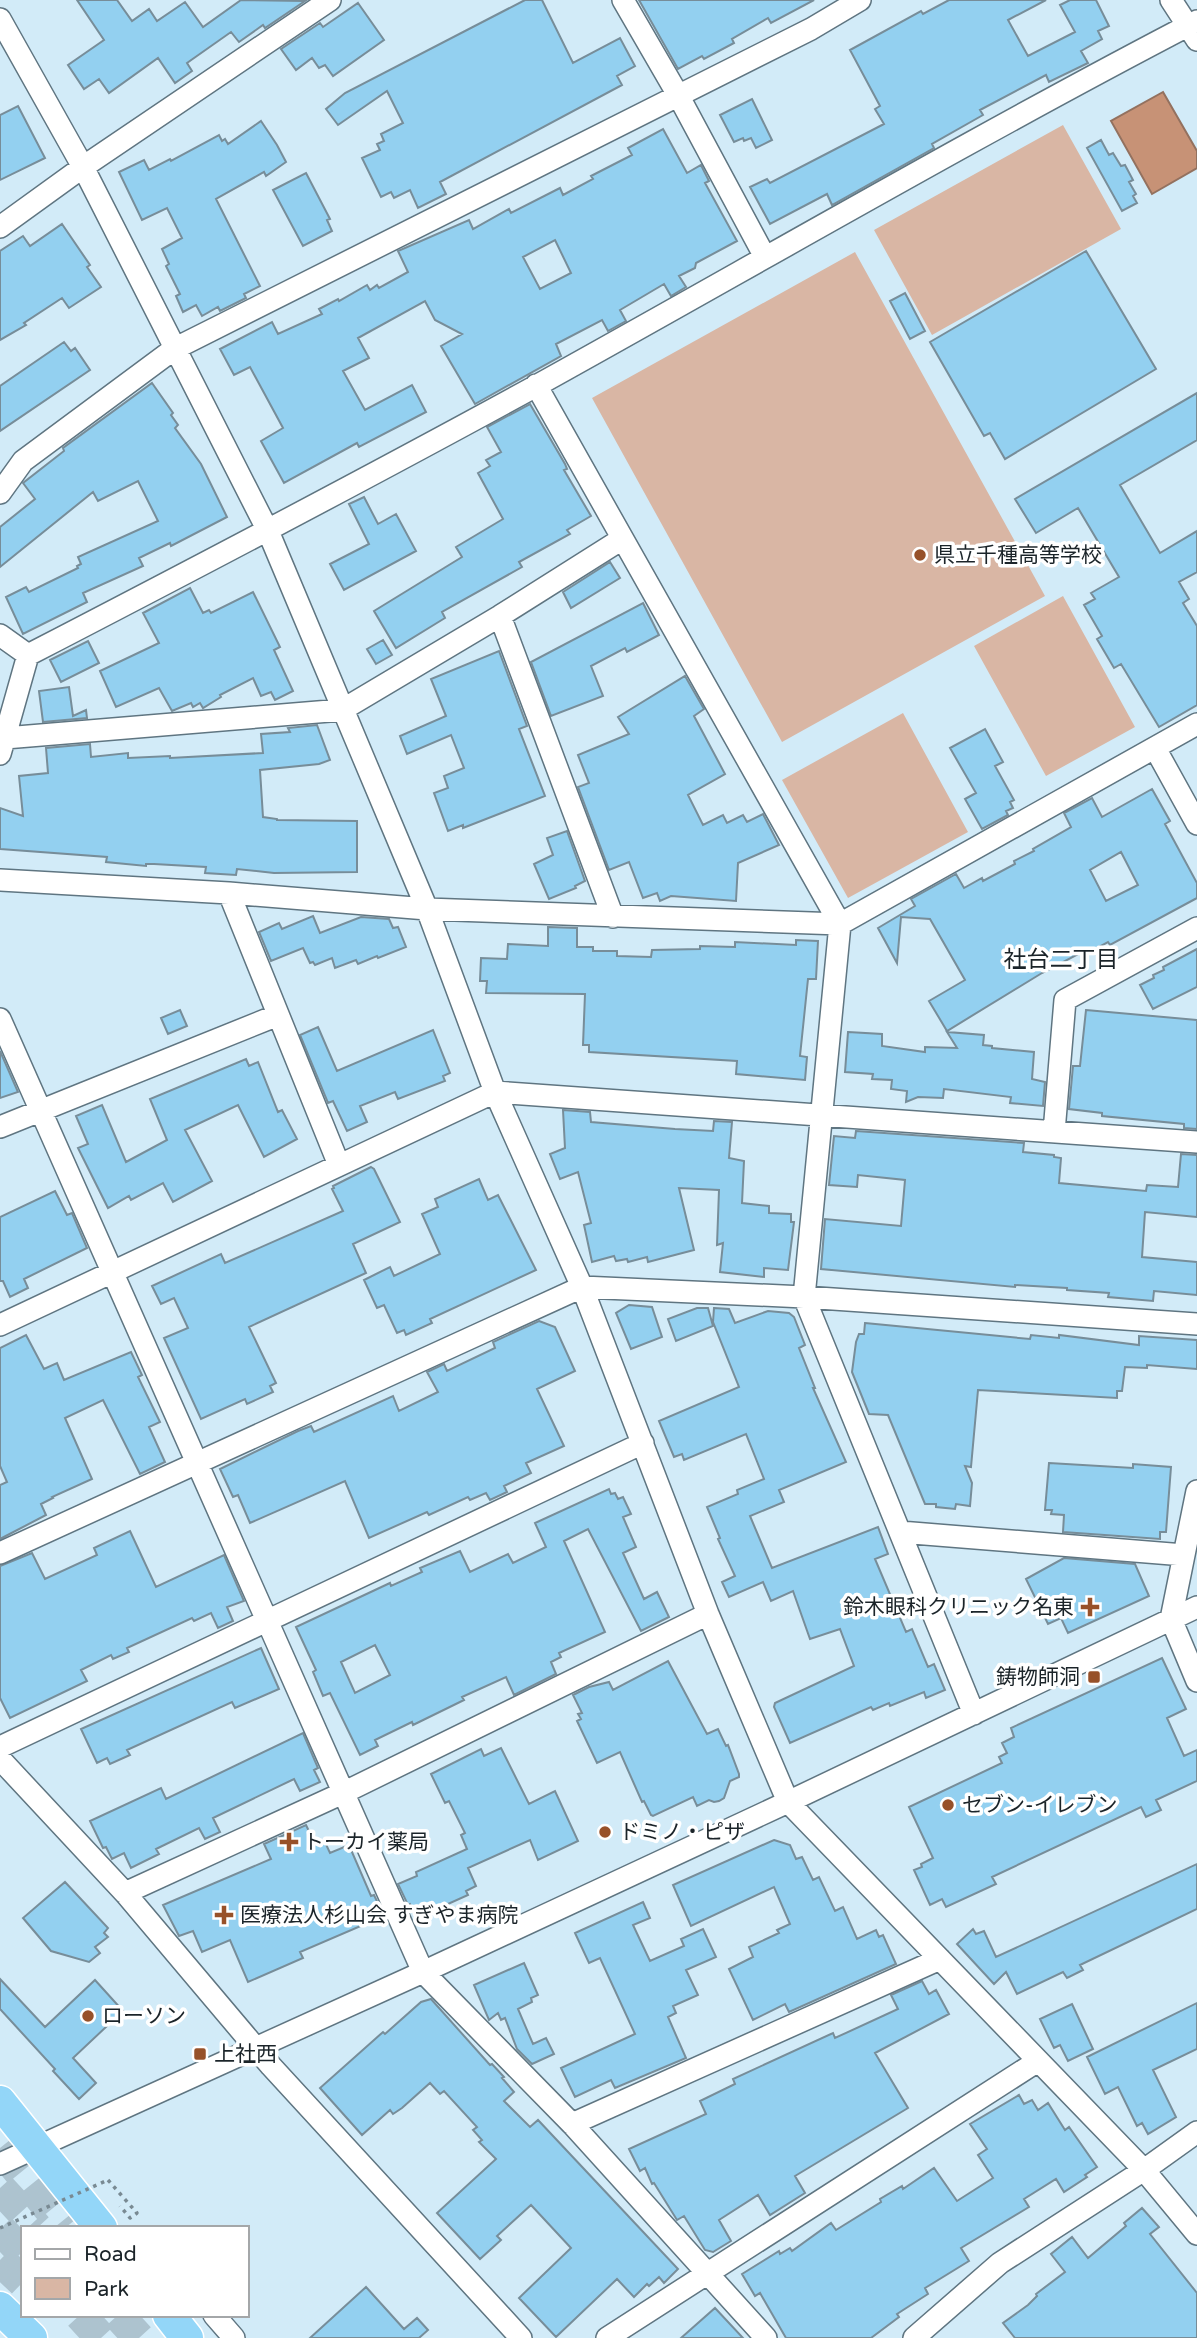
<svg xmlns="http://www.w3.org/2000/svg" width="1197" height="2338" viewBox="0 0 1197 2338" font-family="'Varela Round','Noto Sans JP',sans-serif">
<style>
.green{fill:#d9b6a4}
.water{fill:#c79276;stroke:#93715f;stroke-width:2}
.building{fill:#93d0f0;stroke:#778d99;stroke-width:2;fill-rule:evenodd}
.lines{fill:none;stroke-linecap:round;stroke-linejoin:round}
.highway-tunnel{stroke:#adc3cf;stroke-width:32;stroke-dasharray:32 16;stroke-linecap:butt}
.minor-casing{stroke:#5f7581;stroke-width:24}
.highway-casing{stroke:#fff;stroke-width:35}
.path{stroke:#798a93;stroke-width:3.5;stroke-dasharray:3.5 5;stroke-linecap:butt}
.minor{stroke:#fff;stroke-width:21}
.highway{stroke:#93d6f8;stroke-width:32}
.path-bridge{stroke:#798a93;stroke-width:3.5;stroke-dasharray:3.5 5;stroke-linecap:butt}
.poi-dot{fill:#975129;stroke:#fff;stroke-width:2.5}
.labels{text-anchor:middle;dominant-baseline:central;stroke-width:7;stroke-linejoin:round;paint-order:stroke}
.poi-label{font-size:21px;fill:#1b2429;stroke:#fff;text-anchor:start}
.neighbourhood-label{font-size:23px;fill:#1b2429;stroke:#fff}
</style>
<rect width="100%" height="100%" fill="#d2ebf8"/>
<path class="green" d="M1063,125L1121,229L932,335L874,230Z
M855,252L1045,596L782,742L592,398Z
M1063,596L1135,727L1046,776L974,646Z
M903,713L968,832L848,898L782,780Z"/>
<path class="water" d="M1163,92L1197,151V168L1152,194L1111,121Z"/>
<path class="building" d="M77,0H117L132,21L149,9L157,21L185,2L203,27L241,0L305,1L265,28L263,25L239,42L231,32L187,63L192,71L175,83L158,58L109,93L99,79L84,89L68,65L104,40Z
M525,0H542L573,63L620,38L635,66L617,76L622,85L440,182L446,194L418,208L410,190L394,198L391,192L381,197L362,158L380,150L377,144L384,141L381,134L403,123L387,91L338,125L326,109L345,93Z
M639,0H814L771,23L768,18L732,39L734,43L704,59L702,56L678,69Z
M949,0H1046L1008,20L1028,56L1075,32L1060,5L1070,0H1096L1109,26L1098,31L1102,39L1081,51L1088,63L1049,82L1046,75L980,110L983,115L932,144L934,148L832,205L827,194L770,224L750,187L767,179L770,183L884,124L875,109L880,106L850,50L921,11L923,14Z
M358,3L384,40L333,76L325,65L319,68L312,58L296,70L281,49L320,23L323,27Z
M752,99L772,140L756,148L751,138L744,141L743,138L734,142L720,115Z
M18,106L45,158L0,180V115Z
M261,121L277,145L286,162L266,176L264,172L216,199L260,286L244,294L246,298L220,311L218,307L202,316L196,305L183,312L176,296L180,294L166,266L169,264L162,249L182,238L167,208L142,220L119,172L144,160L149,170L170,159L171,161L219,135L222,141L225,139L228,144Z
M663,129L687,173L701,165L709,181L705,183L737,241L696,263L695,268L679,276L686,287L671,296L664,284L620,310L626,321L608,331L602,320L556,344L561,356L475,404L441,346L462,334L435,320L425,301L358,338L369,358L343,371L365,410L412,385L426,412L359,447L357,443L284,483L261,441L283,428L250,367L234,375L220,349L272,322L278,334L322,314L319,309L338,299L339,301L367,285L370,290L377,285L379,288L408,272L398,251L469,220L473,229L509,209L511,213L560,188L563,195L593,179L591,176L632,155L628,148ZM555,240L571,273L540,289L523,257Z
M1101,140L1109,155L1113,153L1121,166L1125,165L1133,180L1129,182L1136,194L1133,196L1137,203L1122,211L1087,148Z
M306,173L330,219L327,220L332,231L303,246L273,190Z
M62,224L90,265L87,267L101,287L69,308L62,298L24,323L26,325L0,340V251L23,236L30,246Z
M1086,251L1156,369L1005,459L990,433L984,436L930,342Z
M905,293L925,331L910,339L890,301Z
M64,342L71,351L75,348L90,370L0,431V386Z
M152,383L173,413L171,415L178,425L175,428L201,464L227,517L171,546L170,543L139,558L143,566L83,593L87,602L23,634L6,597L26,587L29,592L78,568L77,566L81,564L78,557L158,521L138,481L98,501L93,492L0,567V527L35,499L23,483L64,451L63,448Z
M1197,393V440L1120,485L1160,553L1197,531V572L1179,582L1189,599L1183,603L1197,626V705L1159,727L1121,664L1114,668L1097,639L1102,636L1084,605L1095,599L1091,593L1119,577L1078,508L1036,533L1015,499Z
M530,404L565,464L567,469L564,470L591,516L567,530L570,534L519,562L522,567L442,612L445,618L396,648L374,611L462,557L456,547L503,519L478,473L490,466L486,460L501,452L487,427Z
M364,497L378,524L396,514L416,551L344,590L330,564L369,544L349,504Z
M610,562L620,578L571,608L563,592Z
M190,588L203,613L209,610L211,613L253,592L280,647L274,650L293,691L275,700L271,692L261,696L253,678L220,695L221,697L203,708L200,703L193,707L191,703L172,711L159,688L116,707L100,671L159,643L143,613Z
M643,603L659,635L627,652L625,648L591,666L603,696L551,716L531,662Z
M383,640L392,655L376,664L367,649Z
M88,641L99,663L61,682L50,660Z
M499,651L527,726L519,729L545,796L463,828V825L448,831L434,793L448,788L444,776L464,768L451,735L407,754L400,736L446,716L431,679Z
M685,676L704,709L694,716L725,774L688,795L703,825L723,815L727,823L743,815L747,822L763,814L779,845L738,863L736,901L671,896L660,901L657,893L643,898L629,862L609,870L578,787L589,783L578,755L629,734L618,717Z
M69,687L73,716L86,710L87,718L43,722L39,691Z
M317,725L330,760L319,764L260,770L263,817L277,819V820L357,821V872L274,873L237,869L236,875L205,873L206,867L154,864H146V866L106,862L107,857L0,849V808L23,816L19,776L48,773L46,748L90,744L91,757L128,753V758L170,756V758L263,753L261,734L290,732L288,728Z
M985,729L1003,762L995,766L1014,800L1010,802L1013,808L1006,811L1008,815L982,829L965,799L976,793L950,748Z
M1152,789L1170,821L1165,824L1197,883V898L1110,945L1108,942L1084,955L1082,952L1042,973L947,1031L929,1001L965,980L930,919L901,917L897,963L878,928L915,906L911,899L956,874L964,888L982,878L983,881L1015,864L1014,861L1034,851L1033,849L1071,827L1064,813L1092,798L1102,817ZM1121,852L1138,885L1106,901L1090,870Z
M567,831L585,881L575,886L576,888L549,899L534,864L553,855L547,838Z
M313,916L320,933L361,917L389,919L393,928L398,927L406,947L378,958L377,956L358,964L356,960L335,968L332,958L315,965L313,962L310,963L303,948L271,961L259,932L279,923L282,929Z
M548,927L577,928V947H593V951H617V956L651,957L652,950L700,949V946L735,947V942L796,945V940L818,941L816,979H808L800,1056L807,1057L805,1080L736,1074L737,1061L589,1052V1045H583L585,994L486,993L487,981H480L481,958L507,959L508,944L548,946Z
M1197,949V987L1153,1009L1140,985L1154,978L1153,975L1164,970L1163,967Z
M180,1010L187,1026L168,1034L161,1018Z
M1086,1010L1197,1020V1129L1184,1128V1124L1102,1116V1113L1069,1109L1073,1066H1080Z
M318,1027L337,1071L433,1030L450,1073L443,1076L445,1081L398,1099L395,1092L360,1106L367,1122L347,1131L333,1101L328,1103L300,1035Z
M848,1032L882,1034V1046L925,1052V1047L957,1048L947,1032L984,1035L983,1045L992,1046V1048L1034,1052L1032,1079L1045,1082L1043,1106L1010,1103L1011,1097L944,1089L943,1098L918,1097L906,1102L907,1091L891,1089L892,1080L872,1079L873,1074L845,1072Z
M0,1051L18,1092L0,1098Z
M246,1059L249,1066L258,1062L278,1112L282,1110L297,1139L264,1157L238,1105L185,1130L212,1181L173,1202L163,1183L131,1200L129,1196L108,1208L78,1148L88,1144L76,1116L102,1105L126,1162L167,1140L150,1099Z
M563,1110L590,1112L591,1122L675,1129L713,1131L714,1121L732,1122L729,1158L744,1161L742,1203L769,1206V1213L791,1214V1222H794L788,1270L764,1268V1277L720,1272L723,1243L717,1245L719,1190L679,1188L694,1250L648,1262L647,1257L628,1262L627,1259L616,1261L614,1256L592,1262L584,1225L591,1223L578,1172L560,1179L550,1154L565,1148Z
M856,1131L1024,1143L1023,1152L1054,1155V1157L1061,1158L1059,1183L1146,1191L1147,1185L1178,1187L1181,1154L1197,1155V1217L1145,1212L1142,1257L1197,1262V1295L1154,1291L1153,1301L1108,1297L1109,1293L1067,1290V1288L1015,1285V1287L821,1269L825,1219L901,1226L905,1180L858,1175L857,1187L829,1185L834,1136L855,1138Z
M371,1167L374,1169L400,1222L353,1244L366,1273L249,1327L276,1383L270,1386L273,1392L247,1404L245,1399L201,1419L164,1338L188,1328L174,1298L161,1304L152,1286L221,1254L225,1263L343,1211L332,1189L334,1188L333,1186Z
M479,1179L488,1200L498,1195L536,1270L430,1319L432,1323L406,1335L404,1330L397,1333L384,1305L377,1308L364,1280L390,1267L394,1276L440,1254L422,1214L438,1207L435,1199Z
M55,1191L67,1215L72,1213L87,1248L24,1279L28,1288L10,1297L3,1281H0V1217Z
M629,1305L652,1307L662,1337L631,1349L616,1313Z
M697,1308H708L713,1326L676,1341L668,1319Z
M714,1308L729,1309L735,1323L768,1311L789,1313L794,1317L805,1345L799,1348L815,1388H813L846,1462L779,1490L784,1502L750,1516L772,1568L878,1527L888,1554L875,1559L906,1632L912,1629L928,1667L934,1664L945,1690L926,1698L924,1692L890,1706L889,1703L873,1710L871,1707L790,1743L774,1707L775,1703L854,1666L840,1629L810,1639L793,1591L771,1601L763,1582L729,1597L722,1582L735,1576L718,1539L720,1538L707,1507L738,1494L737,1490L764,1479L746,1434L684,1460L682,1454L674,1457L659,1421L739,1387L713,1322Z
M539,1321L555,1327L575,1371L537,1389L564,1446L526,1463L531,1473L504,1486L507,1492L490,1500L486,1493L470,1500L468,1497L429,1515L427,1512L369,1538L345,1481L250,1523L238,1495L233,1497L220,1469L298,1431L311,1426L314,1432L393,1396L399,1411L438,1392L427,1372L444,1364L447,1371L495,1348L493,1342Z
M865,1323L1030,1339L1031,1335L1059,1338V1335L1139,1345V1336L1197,1340V1369L1147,1365V1368L1125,1367L1122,1391H1117V1398L978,1390L971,1467L965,1466L972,1483L970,1506L956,1504L955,1509L936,1507V1504H925L888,1415L869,1414L852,1372L856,1342L859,1334H864Z
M26,1335L44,1369L57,1363L64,1380L131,1352L142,1375L138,1377L160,1422L149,1427L165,1462L140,1474L103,1400L65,1418L92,1479L52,1497L53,1498L41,1504L46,1515L0,1539V1485L7,1482L0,1466V1348Z
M1049,1463L1133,1468V1464L1171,1467L1166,1532H1160V1539L1063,1532L1064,1515L1051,1514L1052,1510H1045Z
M609,1489L611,1494L615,1493L618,1499L623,1497L631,1514L623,1517L636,1547L623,1553L644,1599L657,1592L669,1617L641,1631L588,1529L564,1541L605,1632L559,1653L561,1657L551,1662L556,1674L514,1695L506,1677L462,1697L464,1700L413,1725L412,1722L375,1740L378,1746L360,1755L330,1693L323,1696L313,1672L316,1670L296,1627L390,1583L391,1586L422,1572L420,1568L460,1551L470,1572L508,1554L513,1563L546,1547L535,1523ZM375,1645L390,1675L355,1693L341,1662Z
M130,1531L156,1587L224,1555L244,1601L227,1607L233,1621L218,1628L211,1613L194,1621L192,1618L127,1648L129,1652L113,1659L111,1655L81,1670L87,1681L10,1718L0,1698V1566L32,1553L45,1579L97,1555L94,1548Z
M1064,1558L1135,1564L1149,1596L1068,1633L1061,1618L1048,1624L1026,1579Z
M261,1648L279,1689L235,1708L232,1702L127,1750L130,1755L110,1764L107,1758L97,1763L81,1729Z
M1162,1658L1186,1709L1167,1718L1184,1756L1197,1750V1781L1156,1800L1161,1810L1146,1817L1141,1807L992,1877L996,1884L946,1907L942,1899L930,1905L914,1870L922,1867L921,1864L933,1858L909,1807L1002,1763L999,1757L1007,1753L1002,1743L1014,1737L1011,1728Z
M668,1661L707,1734L718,1729L726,1746L728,1745L739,1774V1777L730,1781L724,1798L719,1801L714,1802L709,1800L697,1806L693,1797L653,1816L651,1815L644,1801L642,1802L620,1752L597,1763L577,1721L581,1719L578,1714L582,1713L573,1695L589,1687L609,1682L613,1690Z
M303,1733L318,1768L314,1770L320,1782L300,1791L294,1779L213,1818L220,1832L205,1839L199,1828L156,1849L159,1854L131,1868L124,1853L112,1859L106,1847L103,1848L90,1821L161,1788L166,1799Z
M501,1748L529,1804L555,1791L578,1841L538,1860L530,1840L468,1868L476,1886L466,1891L468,1895L428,1913L426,1910L415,1915L410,1904L408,1905L398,1884L417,1876L416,1872L467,1849L461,1835L465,1833L449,1801L445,1803L431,1774L481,1749L484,1756Z
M306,1825L315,1844L324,1840L330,1853L349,1845L371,1896L374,1895L384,1916L300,1952L303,1958L248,1982L230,1940L202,1952L193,1931L179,1936L163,1905L271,1859L264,1844Z
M774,1840L790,1845L796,1859L802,1857L813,1880L819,1877L835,1911L843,1907L857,1939L876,1930L879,1937L883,1935L896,1964L789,2012L785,2004L753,2020L729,1969L753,1957L749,1947L779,1933L777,1930L790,1924L774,1887L691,1926L673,1885Z
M1197,1864V1909L1080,1965L1083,1970L1067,1978L1063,1972L1017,1994L1006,1972L994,1984L957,1944L973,1929L976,1934L984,1931L996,1957Z
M65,1882L108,1928L104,1933L108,1937L95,1947L100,1953L89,1962L51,1951L23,1918Z
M643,1902L650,1918L633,1925L650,1961L684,1946L681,1939L703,1929L716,1957L686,1970L698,1995L673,2006L676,2013L668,2017L686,2058L615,2088L611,2080L575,2097L561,2068L635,2034L600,1958L589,1963L575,1933Z
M524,1963L538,1995L531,1998L532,2002L518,2009L533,2044L546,2038L554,2054L532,2064L517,2049L505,2018L501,2020L498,2013L489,2020L474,1985Z
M0,1979L45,2027L95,1980L123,2011L73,2058L96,2083L79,2099L53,2071L55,2069L0,2009Z
M922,1981L929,1994L936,1990L949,2014L875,2053L908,2108L795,2176L805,2193L770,2215L758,2195L719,2220L731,2241L713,2252L705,2250L684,2216L677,2220L654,2183L652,2184L645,2168L640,2171L629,2149L706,2114L700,2101L735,2084L733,2079L833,2033L835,2038L898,2009L891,1995Z
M431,1999L490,2065L492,2064L504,2077L502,2078L514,2092L504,2101L530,2127L538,2120L678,2269L664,2283L659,2277L649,2286L647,2284L634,2297L617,2279L556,2337L519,2298L571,2248L531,2205L497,2236L501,2240L480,2259L437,2213L496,2159L479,2142L482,2140L473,2130L477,2127L444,2091L440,2094L430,2083L402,2108L393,2114L390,2110L362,2135L320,2088L383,2032L385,2034L421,2002Z
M1197,2003V2049L1153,2070L1176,2117L1148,2134L1142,2123L1137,2126L1118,2087L1105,2094L1087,2057Z
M1072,2004L1093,2049L1068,2061L1060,2045L1054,2048L1040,2019Z
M1019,2095L1024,2104L1032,2100L1038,2110L1048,2103L1065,2130L1069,2127L1097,2167L1085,2175L1087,2177L1064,2192L1056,2179L1024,2199L1029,2207L961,2248L969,2261L925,2288L928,2294L897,2314L899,2317L871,2338H786L760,2293L755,2296L742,2274L779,2251L780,2254L790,2248L792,2251L831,2223L836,2230L881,2202L880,2199L902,2186L903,2189L934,2168L957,2201L993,2178L978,2155L987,2149L970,2124Z
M1142,2208L1159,2227L1150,2234L1197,2293V2338H1015L1003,2323L1028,2305L1037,2296L1036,2294L1065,2272L1051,2254L1072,2237L1088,2258L1126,2226L1124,2223Z
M366,2287L404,2329L417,2318L428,2330L419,2338H310Z
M715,2308L743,2338H681Z"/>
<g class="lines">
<path class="highway-tunnel" d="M0,2148L65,2228
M0,2188L37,2228
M0,2229L23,2253
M0,2260L23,2282
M80,2315L101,2338
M118,2315L139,2338"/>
<defs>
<path id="minor" d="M623,0L678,95L765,257
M1171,0L1197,40
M0,19L83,167L268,531L427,909L495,1092L582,1287L708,1614L788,1802L1144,2170L1197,2234
M0,227L83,167L330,0
M536,385L840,924L1197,724
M0,493L23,461L174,349L811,29L860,0
M500,616L613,917
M0,635L28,655
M5,738L342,710L500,616L622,539
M1155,748L1197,824
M0,754L28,655C198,567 368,478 536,386C756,264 974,137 1197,21
M0,880L229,893L427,909L840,924L804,1297L974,1714
M229,893L339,1165
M0,1019L423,1972L572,2124L766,2338
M0,1127L278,1015
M1054,1132L1065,1000L1197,928
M0,1325L495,1092L1197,1142
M1197,1491L1171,1619L1197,1681
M900,1532L1184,1555
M0,1553L582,1287L804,1297L1197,1324
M0,1747L643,1443
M0,1759L125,1893L271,2066L521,2338
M125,1893L345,1792L708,1614
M572,2124L940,1959
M0,2164L423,1972L788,1802L1197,1607
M214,2315L234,2338
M607,2338L1038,2061
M914,2338L1000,2263L1144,2170L1197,2132"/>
<path id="highway" d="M0,2102L101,2228
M0,2308L31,2338
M169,2315L187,2338"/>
</defs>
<use href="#minor" class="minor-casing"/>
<use href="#highway" class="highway-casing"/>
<path class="path" d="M108,2180L137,2213L130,2218L120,2206"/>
<use href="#minor" class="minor"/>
<use href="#highway" class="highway"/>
<path class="path-bridge" d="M0,2228L108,2180"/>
</g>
<g class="poi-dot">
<circle cx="920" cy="555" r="7"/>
<path d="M1086.5 1596.5h7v7h7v7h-7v7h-7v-7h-7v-7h7z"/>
<rect x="1087" y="1670" width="14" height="14" rx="3.5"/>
<circle cx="948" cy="1805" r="7"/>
<circle cx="605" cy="1832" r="7"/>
<path d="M285.5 1831.5h7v7h7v7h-7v7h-7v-7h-7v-7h7z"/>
<path d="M220.5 1904.5h7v7h7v7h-7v7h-7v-7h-7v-7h7z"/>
<circle cx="88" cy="2016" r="7"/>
<rect x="193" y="2047" width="14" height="14" rx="3.5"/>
</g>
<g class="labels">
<g class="poi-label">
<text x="934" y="555">県立千種高等学校</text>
<text x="1074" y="1607" text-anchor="end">鈴木眼科クリニック名東</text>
<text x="1080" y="1677" text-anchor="end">鋳物師洞</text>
<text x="962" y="1805">セブン-イレブン</text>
<text x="619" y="1832">ドミノ・ピザ</text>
<text x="303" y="1842">トーカイ薬局</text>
<text x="240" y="1915">医療法人杉山会 すぎやま病院</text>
<text x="102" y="2016">ローソン</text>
<text x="214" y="2054">上社西</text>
</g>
<g class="neighbourhood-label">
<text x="1061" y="960">社台二丁目</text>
</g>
</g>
<rect x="21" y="2226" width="228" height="91" fill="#ffffff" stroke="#a4a7a9" stroke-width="2"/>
<rect x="35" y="2249" width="35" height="10" fill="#ffffff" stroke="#a4a7a9" stroke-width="2"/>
<text x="84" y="2261" font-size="21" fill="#1b2429">Road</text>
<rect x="35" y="2278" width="35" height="21" fill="#d9b6a4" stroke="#a4a7a9" stroke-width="2"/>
<text x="84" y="2296" font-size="21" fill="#1b2429">Park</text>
</svg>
